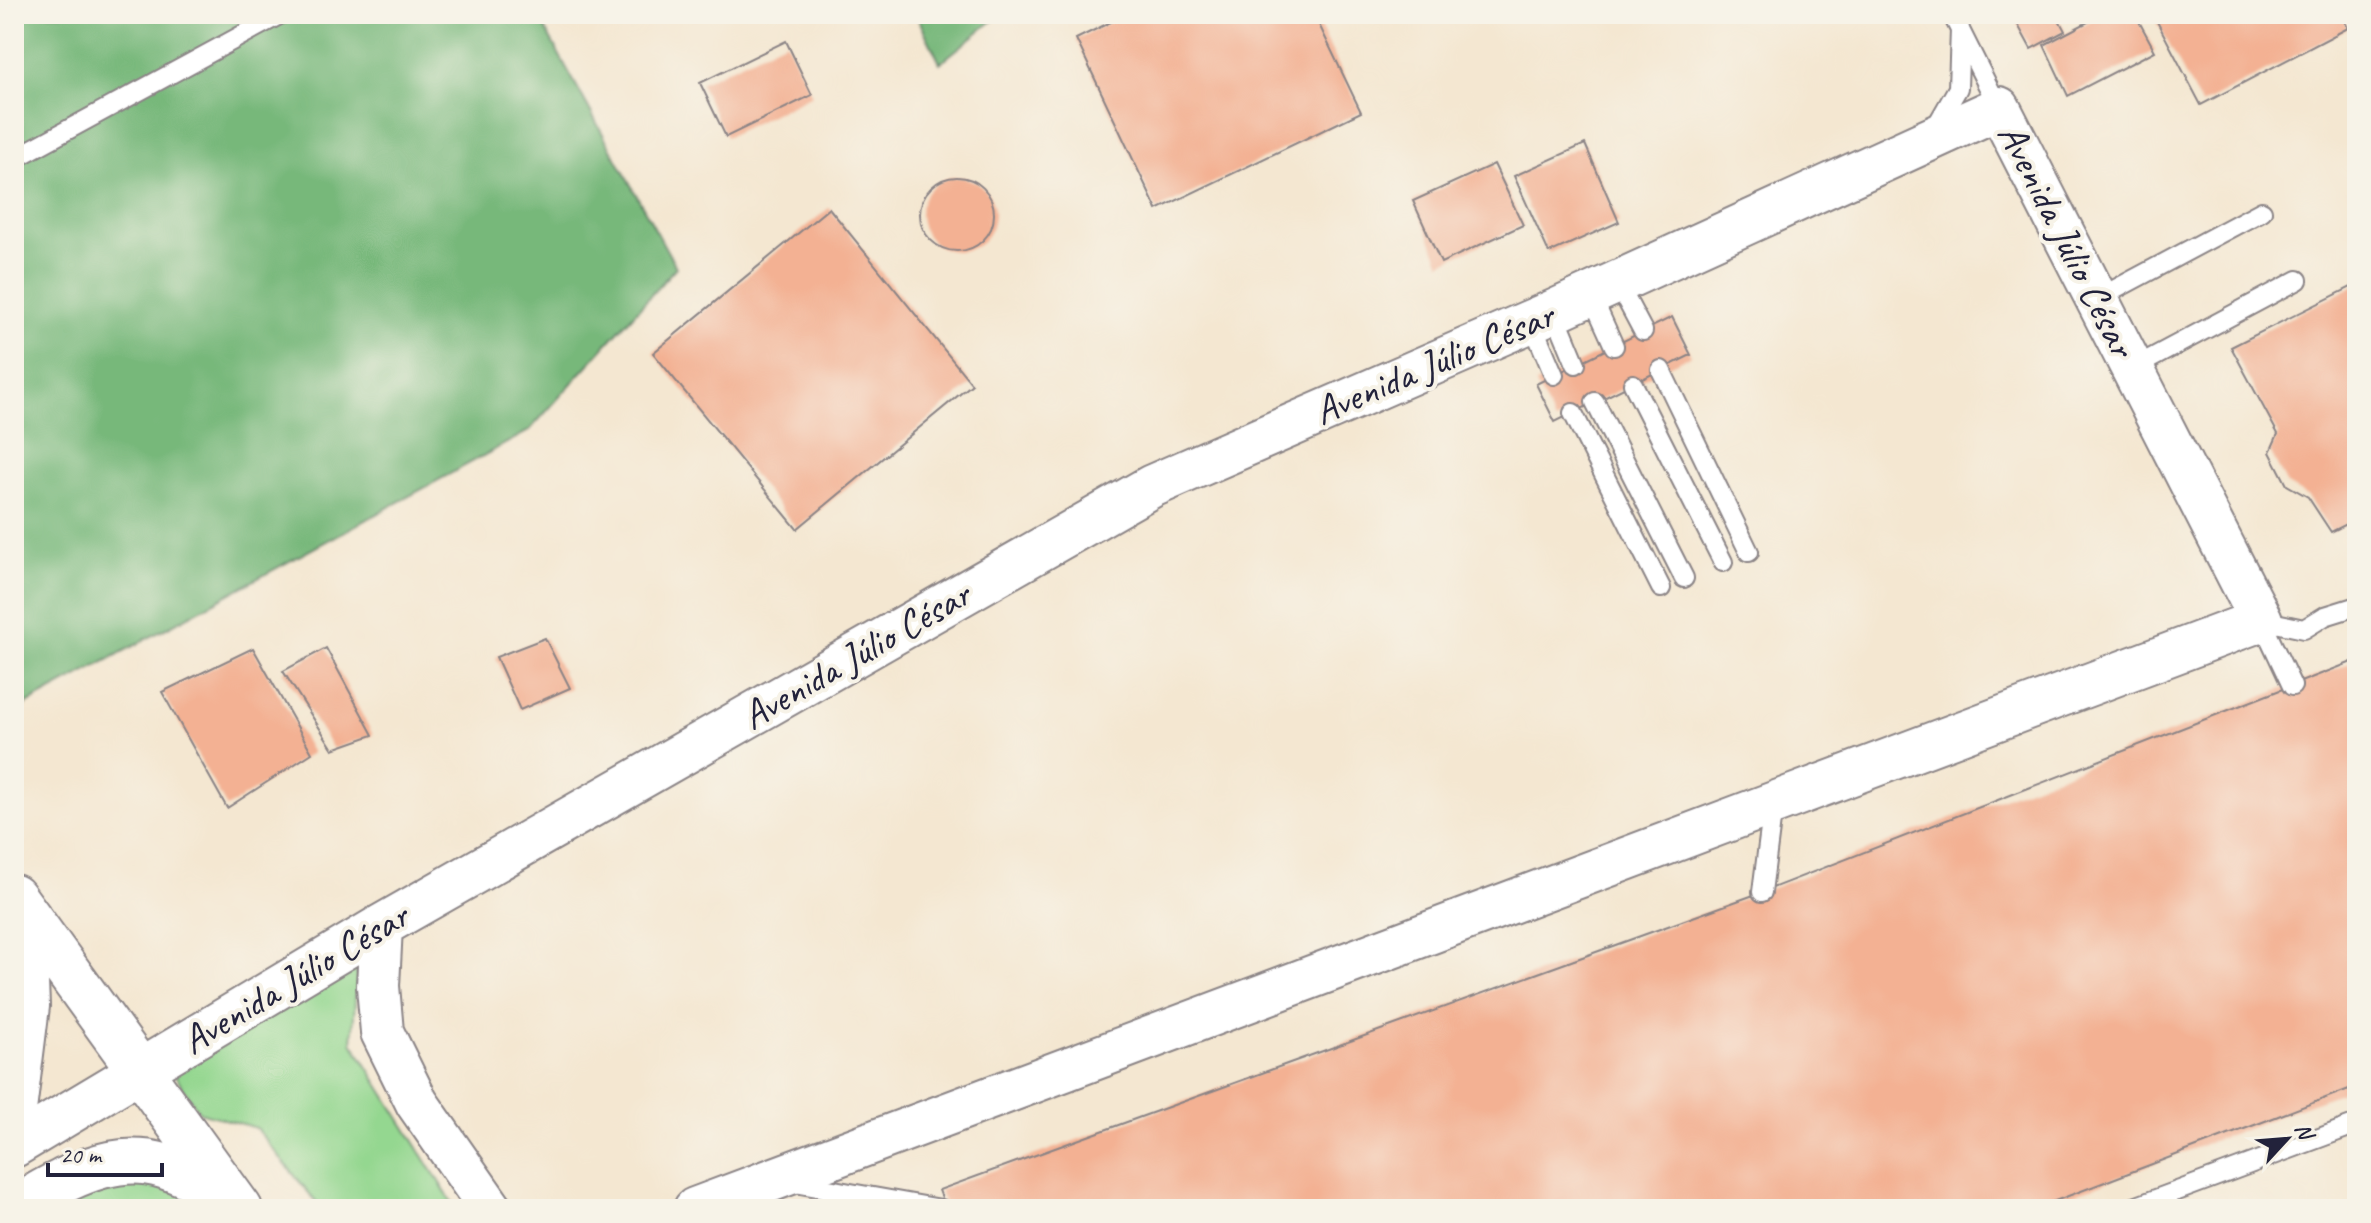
<svg xmlns="http://www.w3.org/2000/svg" width="2371" height="1223" viewBox="0 0 2371 1223" font-family="Caveat,sans-serif">
<style>
.green{fill:#94d790;stroke:#5b7c66;stroke-width:2}
.forest{fill:#77b87a;stroke:#4c6d5a;stroke-width:2}
.building{fill:#f3b193}
.lines{fill:none;stroke-linecap:round;stroke-linejoin:round}
.service-casing{stroke:#8b8486;stroke-width:22}
.tertiary-casing{stroke:#8b8486;stroke-width:46}
.secondary-casing{stroke:#8b8486;stroke-width:48}
.service{stroke:#fff;stroke-width:18}
.tertiary{stroke:#fff;stroke-width:42}
.secondary{stroke:#fff;stroke-width:44}
.labels{text-anchor:middle;dominant-baseline:central;stroke-width:8;stroke-linejoin:round;paint-order:stroke}
.street-label{font-size:40px;fill:#22223b;stroke:#f7f3e8}
</style>
<rect width="100%" height="100%" fill="#f7f3e8"/>
<filter id="ink" filterUnits="userSpaceOnUse"><feTurbulence type="fractalNoise" baseFrequency=".0125" numOctaves="2"/><feDisplacementMap in="SourceGraphic" scale="16" xChannelSelector="R" yChannelSelector="G"/><feConvolveMatrix kernelMatrix="1 2 1 2 8 2 1 2 1" color-interpolation-filters="sRGB"/></filter>
<filter id="wash" filterUnits="userSpaceOnUse"><feTurbulence type="fractalNoise" baseFrequency=".006" numOctaves="4" result="noise"/><feDisplacementMap in="SourceGraphic" scale="32" xChannelSelector="R" yChannelSelector="G"/><feGaussianBlur stdDeviation="1.8" result="paint"/><feColorMatrix in="noise" values="0 0 0 0 0 0 0 0 0 0 0 0 0 0 0 0 0 1.4 0 .05"/><feComposite in="paint" operator="in"/></filter>
<g filter="url(#wash)">
<rect width="100%" height="100%" fill="#f4e7d1"/>
<path class="green" d="M358,961L352,1042L456,1209H322L256,1128L199,1112L171,1069Z
M148,1178L192,1201L200,1209H56L103,1183Z"/>
<path class="forest" d="M14,14H537L676,267L529,431L14,711Z
M916,14H1001L940,63Z"/>
<g id="blocks">
<path class="building" d="M1127,14H1314L1361,112L1157,210L1076,39Z
M2012,14H2056L2065,31L2031,49Z
M2103,14H2135L2155,51L2068,96L2044,45Z
M2153,14H2341L2348,28L2201,105Z
M786,41L812,95L726,137L700,83Z
M1585,144L1619,222L1549,253L1514,176Z
M1494,164L1523,225L1441,263L1413,201Z
M920 214a37 37 0 1 1 74 0a37 37 0 1 1-74 0Z
M829,208L972,384L797,529L653,353Z
M2357,284V519L2331,532L2308,497L2287,485L2270,452L2278,434L2231,347Z
M1672,317L1691,355L1555,422L1536,384Z
M545,638L570,688L520,710L496,657Z
M253,648L312,753L227,808L162,692Z
M326,648L373,735L333,749L283,671Z
M2357,660V1086L2034,1209H946L939,1190L1762,892Z"/>
</g>
</g>
<g filter="url(#ink)">
<use href="#blocks" fill-opacity="0" stroke="#8b8486" stroke-width="2"/>
<g class="lines">
<defs>
<path id="service" d="M1952,14L1999,108
M1935,128L1958,88L1960,29
M14,159L281,14
M1617,282L1643,331
M1591,295L1614,346
M2097,299L2262,211
M1554,311L1576,364
M1531,321L1554,375
M2133,368L2298,280
M1661,370L1749,552
M1633,384L1723,562
M1595,402L1684,578
M1573,413L1661,588
M2261,620L2304,629L2325,616L2357,606
M2261,620L2292,686
M1762,892L1773,805
M789,1182L941,1209
M2129,1209L2357,1124"/>
<path id="tertiary" d="M381,926L378,986L382,1032L417,1103L491,1209
M14,1146L381,926L1152,486L1554,311L1999,108L2261,620L695,1209"/>
<path id="secondary" d="M14,897L240,1209
M14,1110L27,1006L23,910
M21,1209C35,1194 49,1188 67,1179C131,1149 165,1159 223,1196"/>
</defs>
<use href="#service" class="service-casing"/>
<use href="#tertiary" class="tertiary-casing"/>
<use href="#secondary" class="secondary-casing"/>
<use href="#service" class="service"/>
<use href="#tertiary" class="tertiary"/>
<use href="#secondary" class="secondary"/>
</g>
</g>
<g class="labels">
<g class="street-label">
<text transform="translate(2067 240) rotate(63)">Avenida Júlio César</text>
<text transform="translate(1434 363) rotate(-23)">Avenida Júlio César</text>
<text transform="translate(856 655) rotate(-30)">Avenida Júlio César</text>
<text transform="translate(295 978) rotate(-31)">Avenida Júlio César</text>
</g>
</g>
<rect width="2371" height="1223" fill="none" stroke="#f7f3e8" stroke-width="48"/>
<g transform="translate(2287 1139) rotate(64)" stroke="#f7f3e8" stroke-width="6" paint-order="stroke">
<path d="M0-6L14 30L0 20L-14 30Z" fill="#22223b"/>
<text y="-12" font-size="22" font-weight="bold" text-anchor="middle" fill="#22223b">N</text>
</g>
<path d="M48 1163v12h114v-12" fill="none" stroke="#22223b" stroke-width="4"/>
<text x="60" y="1163" font-size="24" fill="#22223b" stroke="#f7f3e8" stroke-width="6" paint-order="stroke">20 m</text>
</svg>
